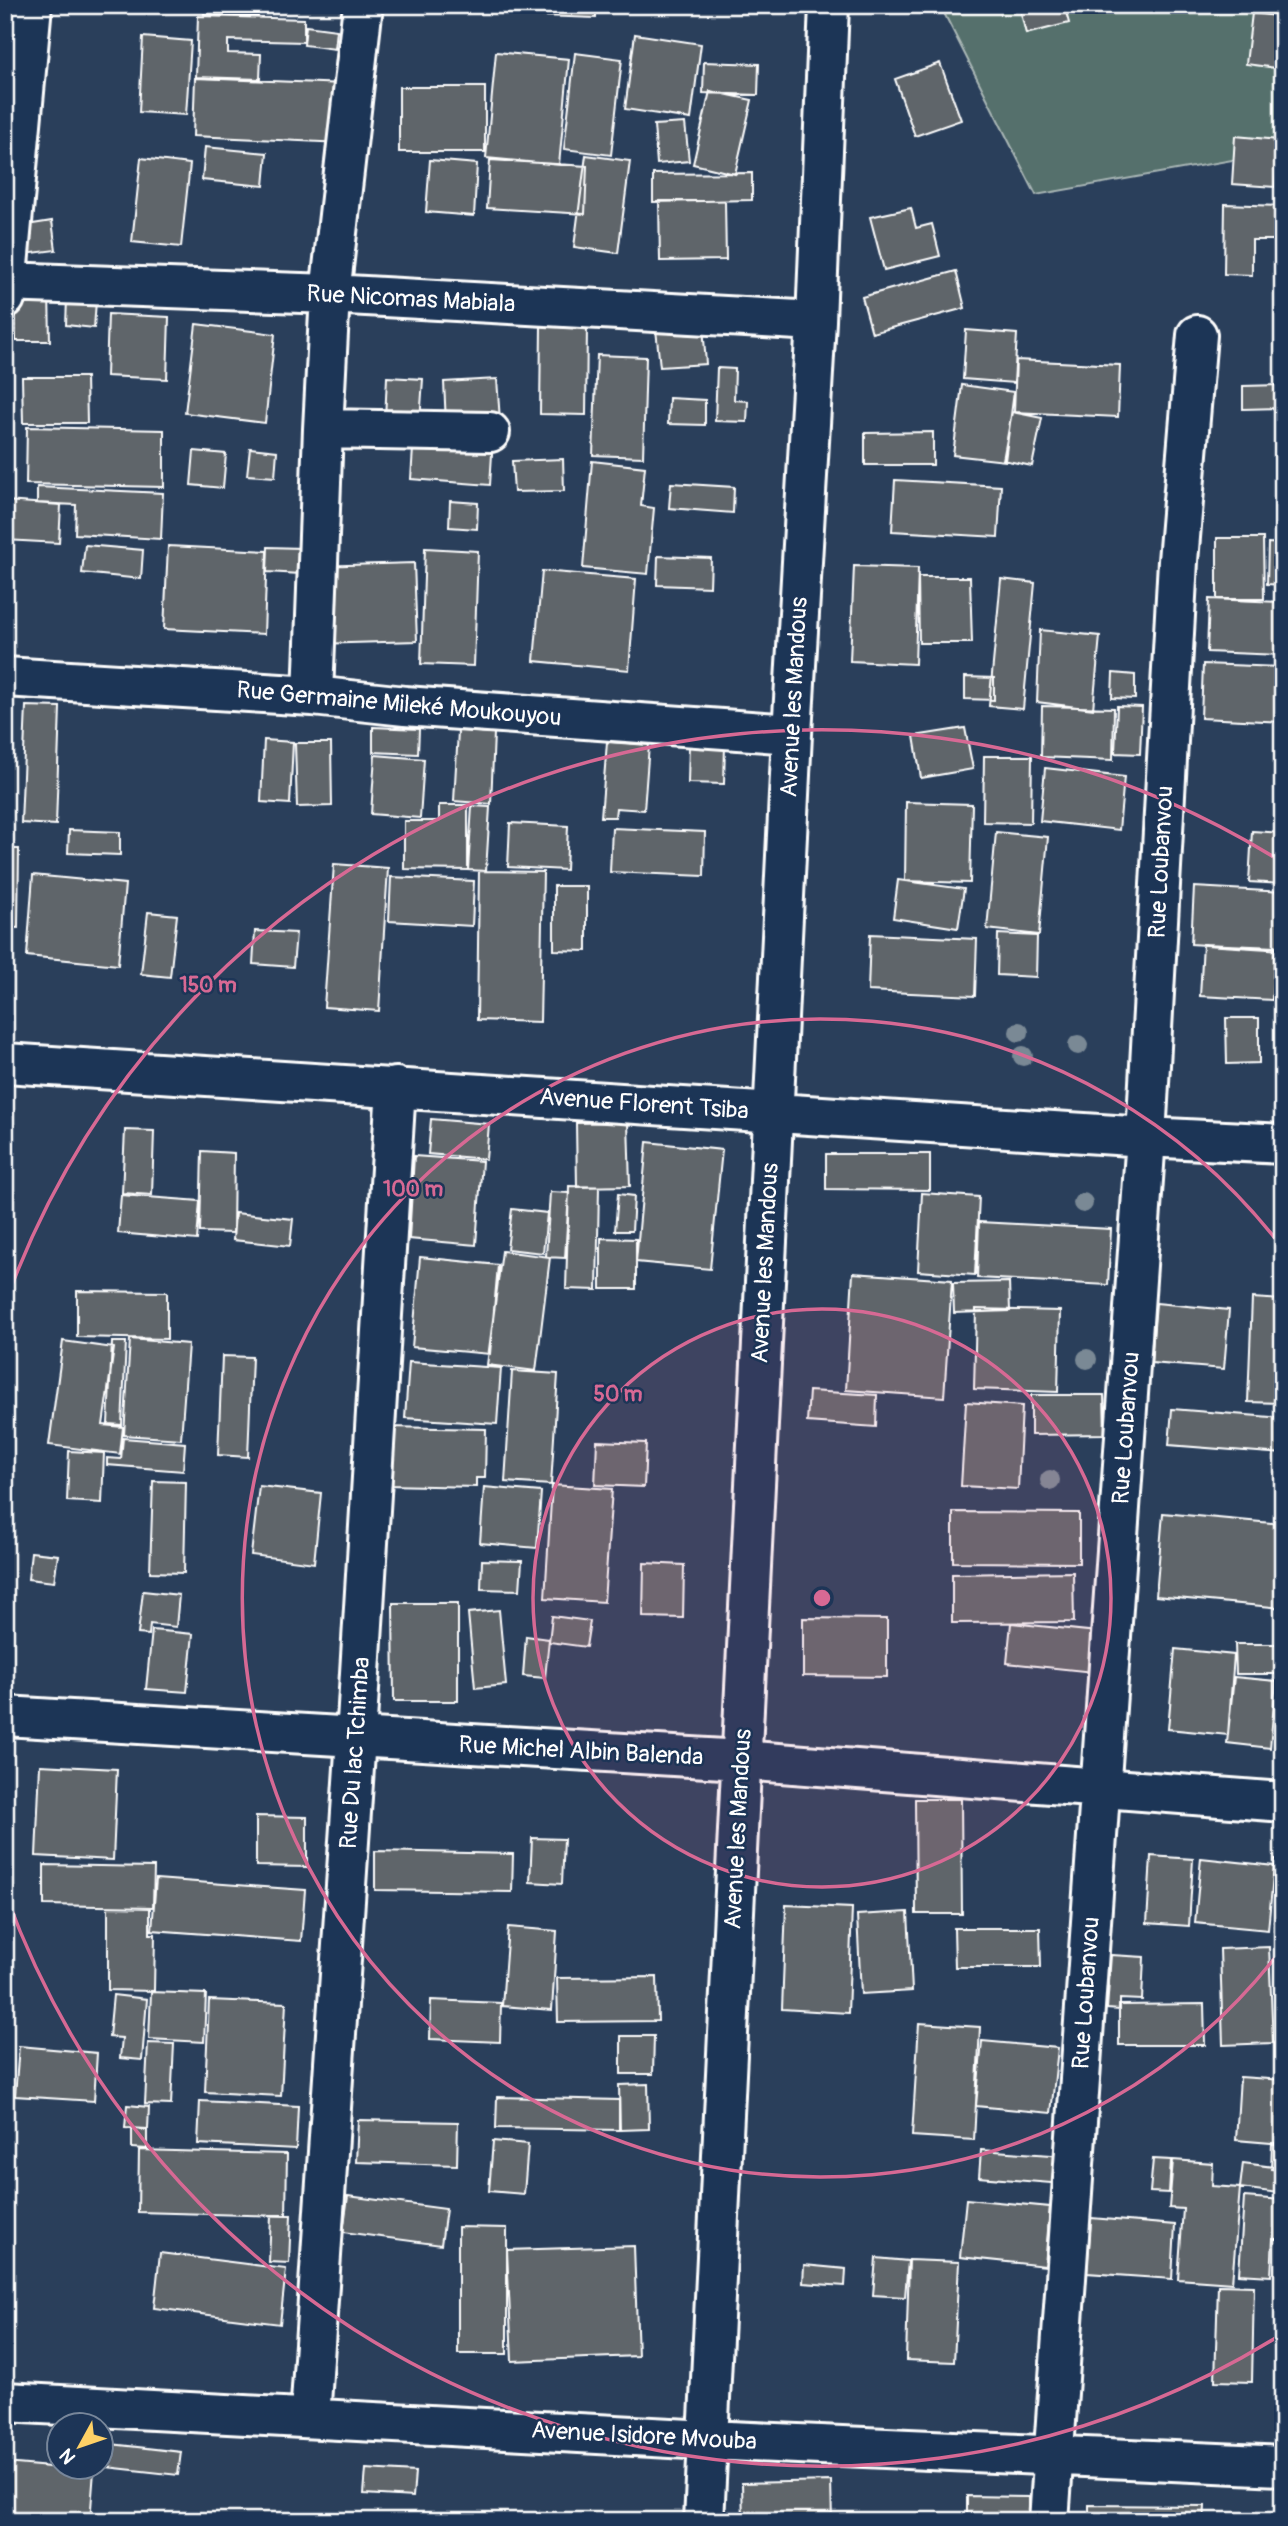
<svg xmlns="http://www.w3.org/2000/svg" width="1288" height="2526" viewBox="0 0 1288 2526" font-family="Pangolin,sans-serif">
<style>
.green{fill:#546f6c;stroke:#aab7b6;stroke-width:2}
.building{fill:#5f656a;stroke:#fff;stroke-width:2}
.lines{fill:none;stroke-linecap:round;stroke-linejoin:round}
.minor-casing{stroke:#fff;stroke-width:44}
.minor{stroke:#1d3557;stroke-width:38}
.tree{fill:#7a8995}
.ring{fill:none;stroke:#d76994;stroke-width:3.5}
.labels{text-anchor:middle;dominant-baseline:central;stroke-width:5;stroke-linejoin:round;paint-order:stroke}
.street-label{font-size:24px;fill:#fff;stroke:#1d3557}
.centre{fill:#d76994;stroke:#1d3557;stroke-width:3.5}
.ring-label{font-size:21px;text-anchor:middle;font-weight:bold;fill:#d76994;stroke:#1d3557;stroke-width:5;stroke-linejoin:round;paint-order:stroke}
</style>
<rect width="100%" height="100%" fill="#2a3f5b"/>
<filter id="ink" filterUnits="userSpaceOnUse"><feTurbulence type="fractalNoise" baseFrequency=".0143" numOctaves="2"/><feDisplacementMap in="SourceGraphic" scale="14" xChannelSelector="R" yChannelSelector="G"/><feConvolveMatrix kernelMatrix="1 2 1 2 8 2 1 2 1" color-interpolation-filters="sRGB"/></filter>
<g filter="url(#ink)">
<path class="green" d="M940,5H1283V151L1036,195Z"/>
<path class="building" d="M5,5H14L21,38L5,35Z
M204,5H258V16L204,14Z
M514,5H596V18L514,15Z
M1019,5H1064L1069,23L1026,34Z
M1252,13L1283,17V69L1246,64Z
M198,16L304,19V42L228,40V53L261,54L260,79L196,77Z
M306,26L337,30L335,49L304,45Z
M635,34L701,44L691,119L625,109Z
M143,37L191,41L186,115L139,112Z
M496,52L569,59L559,165L486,158Z
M575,53L622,59L611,155L564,149Z
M704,62L759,64L758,95L703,93Z
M940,63L961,120L915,136L895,79Z
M195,78L345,84L342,143L193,136Z
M399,87H485V152H399Z
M710,91L752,100L735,174L693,164Z
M685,123L689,161L657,164L654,125Z
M1235,136L1279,140L1275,187L1232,184Z
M205,147L267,153L264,186L202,180Z
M586,155L630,161L618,253L574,247Z
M141,158L190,164L181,247L132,242Z
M430,160L477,164L474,216L426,212Z
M490,160L587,166L585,214L487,208Z
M752,173V200L653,202V174Z
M659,201H725L726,260L660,261Z
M1225,204L1283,206V240H1252V275L1224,274Z
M911,208L916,228L932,224L940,256L884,270L870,217Z
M52,221L56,250L25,254L20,226Z
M956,271L965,308L872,333L862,297Z
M49,291L50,341H16V292Z
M67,299L96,301L94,328L66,325Z
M108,314L169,317L167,379L106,376Z
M196,324L275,334L265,423L185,413Z
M541,325L587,326L586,415L540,414Z
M703,326L706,364L660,367L656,329Z
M966,330L1017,334L1014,383L963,379Z
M597,355L646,357L643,457L593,455Z
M1016,360L1120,365L1118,417L1014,412Z
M717,368L735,369L734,400L748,401L747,422L715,421Z
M22,377H86L87,423H23Z
M387,377L423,379L420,421L385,419Z
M497,379L500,420L446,423L444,382Z
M962,385L1014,392L1005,461L953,455Z
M1283,385V408L1243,409V386Z
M669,398L705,400V425L668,424Z
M1012,412L1042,418L1032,466L1003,460Z
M27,427L164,430V487L26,484Z
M933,432V465H865V433Z
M414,433L493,439L490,485L411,479Z
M250,448L277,451L275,477L247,475Z
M194,451L226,454L223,488L191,485Z
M563,459L564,491L514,492L512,461Z
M592,461L645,467L641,506L654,508L648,574L583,568Z
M895,480L1001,486L998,537L892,531Z
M671,483L734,487L733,513L669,508Z
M37,487L163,493L161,539L75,534L76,505L37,503Z
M5,501L61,505L59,543L5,540Z
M450,501L478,503L477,529L449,527Z
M1217,538H1263L1264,599H1217Z
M1268,543L1283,544V585L1267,584Z
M85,545L143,550L141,579L82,573Z
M168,546L267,551L264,634L164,629Z
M268,547L301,548L300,574L267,572Z
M425,548L478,551L474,666L421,664Z
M658,556L711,558L710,587L657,585Z
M414,563L417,641L317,644L315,566Z
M854,566L918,568L915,664L850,661Z
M542,571L636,579L629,670L534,661Z
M918,577H970L972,643H919Z
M1001,579L1035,583L1023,709L989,706Z
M1209,599L1283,602V655L1207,652Z
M1040,630L1100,636L1093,709L1037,702Z
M1203,664L1283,667V722L1201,718Z
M1113,673L1135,675V699L1112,698Z
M965,677L994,678V700L965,699Z
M26,706L60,707L56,825L21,823Z
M1042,706L1114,708L1113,760L1041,757Z
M1117,706L1142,707L1140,754L1115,753Z
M5,727H7L8,767H5Z
M373,727L419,729L418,754L373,752Z
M965,728L973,769L921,778L914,736Z
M458,731L494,733L491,804L454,801Z
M264,740L293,742L290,804L261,802Z
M607,742L649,745L644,810L616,808L615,817H601Z
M295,743H331L332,806L297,807Z
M689,743L725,744L724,784L688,783Z
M375,755L424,759L420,818L371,814Z
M984,756H1032L1031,823L983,822Z
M1045,768L1124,777L1119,830L1040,821Z
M906,802L972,804L970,883L905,881Z
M439,805H468V870L404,869V821H439Z
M472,806L490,807L486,871L468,870Z
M510,823L568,826L566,870L508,867Z
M612,828L705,832L704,876L610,872Z
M69,830L120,832V855L68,853Z
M1252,831L1283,833V884L1249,882Z
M996,832L1048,837L1039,935L987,929Z
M5,849H19L18,928L5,927Z
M334,864L388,868L379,1011L324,1007Z
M479,871L543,872L540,1022L477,1020Z
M33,875L125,884L118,965L27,956Z
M391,877L474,881L472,926L389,921Z
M898,880L964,889L958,928L893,918Z
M554,886H587V951L554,950Z
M1194,887L1283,892V950L1191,944Z
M148,912L177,915L170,977L141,974Z
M255,931L296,933L293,967L253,964Z
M870,934L977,939L975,996L868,991Z
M998,934L1037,936L1036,977L997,975Z
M1203,944L1275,947L1272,1000L1200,996Z
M5,952H10L11,1000H5Z
M1226,1018H1259V1063L1227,1064Z
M431,1119L489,1124L486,1159L428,1154Z
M628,1122L630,1186L577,1187L576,1123Z
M125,1130L154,1131L152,1195L122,1193Z
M647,1142L722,1150L710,1269L636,1262Z
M202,1151L234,1153L233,1233L200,1232Z
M826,1154H930V1190L826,1189Z
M414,1156L482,1161L476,1245L409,1239Z
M569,1186L599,1187L597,1290L566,1289Z
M550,1192L569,1193L565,1258L546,1257Z
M922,1193L979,1197L975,1275L918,1271Z
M618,1194L634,1196L632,1231H615Z
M121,1195L200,1201L197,1240L118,1233Z
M512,1209L547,1213L543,1253L507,1249Z
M235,1213L293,1219L290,1246L233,1240Z
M979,1222L1111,1229L1108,1285L977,1278Z
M601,1238L636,1239V1289H601Z
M502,1251L550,1257L536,1371L487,1365Z
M420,1257L498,1265L490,1354L412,1347Z
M853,1273L952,1280L944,1397L846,1390Z
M1009,1282L1010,1311L954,1313L953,1283Z
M77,1291L167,1292V1339L77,1337Z
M1252,1298L1283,1300V1403L1248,1402Z
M1156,1303L1229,1310L1224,1369L1151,1363Z
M976,1309L1060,1311L1058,1392L974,1389Z
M130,1339L188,1344L181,1439L124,1435Z
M63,1341L114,1348L103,1425L123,1427L120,1454L49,1445Z
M112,1342H126L122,1425L108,1424Z
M222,1356L252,1357L248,1457L218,1455Z
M409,1362L501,1368L497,1424L405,1418Z
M512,1371L558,1374L551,1485L505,1482Z
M809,1391L877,1395L876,1427L807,1422Z
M1031,1395H1104L1105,1434L1031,1435Z
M966,1402L1022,1406L1018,1489L961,1486Z
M1172,1409L1283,1418V1454L1169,1445Z
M388,1427L486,1429L485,1478H476V1487L387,1485Z
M123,1438L185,1443L183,1471L107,1465V1458L121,1459Z
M597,1441L646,1443L644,1487L595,1485Z
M69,1451L104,1453L102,1503L67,1501Z
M153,1481L186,1482L184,1573L150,1572Z
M552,1485L612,1489L604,1602L545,1598Z
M259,1486L321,1493L314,1563L251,1555Z
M484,1487L541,1492L537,1548L480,1543Z
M953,1512L1079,1513V1563L953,1562Z
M1163,1513L1283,1524V1608L1156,1596Z
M31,1552L58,1555L54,1582L28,1579Z
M482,1560L522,1561L520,1590L481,1589Z
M644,1563L684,1565L683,1618L643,1617Z
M1073,1572L1074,1622L952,1623V1574Z
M143,1591L179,1595L176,1627L150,1624L149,1635L138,1634Z
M393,1603H458V1701H394Z
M499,1610L506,1685L475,1688L468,1613Z
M552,1616L590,1621L586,1647L549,1642Z
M803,1618L887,1619V1677L803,1676Z
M1011,1623L1097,1632L1093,1672L1007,1663Z
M152,1630L193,1634L187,1692L146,1689Z
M526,1636L549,1639L545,1678L523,1676Z
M1235,1644H1278V1674H1236Z
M1175,1649L1234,1655L1228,1735L1168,1729Z
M1234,1677L1276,1681L1270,1748L1227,1743Z
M40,1765L117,1769L113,1860L36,1856Z
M915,1799H961L962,1914H916Z
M256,1816L307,1817V1867L256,1866Z
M532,1838L564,1839L562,1884L530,1882Z
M375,1851L513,1854L512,1892L375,1890Z
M1151,1856L1193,1859L1189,1926L1147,1923Z
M1201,1858L1274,1866L1268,1930L1195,1923Z
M1275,1859H1283V1903H1278Z
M44,1865L154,1867L153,1907L44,1905Z
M156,1879L305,1890L301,1941L152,1930Z
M1277,1902L1283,1903V1932L1274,1931Z
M786,1905L852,1908L848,2013L782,2009Z
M108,1907L150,1908V1934H155L154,1991L108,1990Z
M908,1912L912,1991L861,1994L857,1915Z
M508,1927L557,1931L552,2010L502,2006Z
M954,1928H1040L1041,1967H955Z
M1269,1947L1273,2043L1223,2045L1220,1949Z
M1111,1955L1144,1957L1142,2000L1120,1999V2010L1107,2009Z
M657,1977L658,2021L558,2022L557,1978Z
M1281,1981H1283V2051H1281Z
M151,1992L206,1994L204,2042L149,2039Z
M113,1995L147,1999L142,2060L120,2058L122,2038L109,2037Z
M209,2000L286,2003L281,2096L205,2092Z
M431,2000L501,2003L500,2042L430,2039Z
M1204,2004L1205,2045H1119V2005Z
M919,2023L980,2027L974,2140L912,2136Z
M621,2036H654L653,2074H621Z
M982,2041L1058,2048L1051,2113L976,2106Z
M148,2043L174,2044L171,2105L145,2104Z
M19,2046L97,2053L94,2101L15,2096Z
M1240,2077L1283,2080L1282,2144L1236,2140Z
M648,2084L649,2129L620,2130L619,2085Z
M497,2097L619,2100V2130L496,2128Z
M200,2101L298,2106L296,2149L198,2144Z
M127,2105L149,2107L148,2129L125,2128Z
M358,2120L458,2122L457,2165L356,2162Z
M132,2129L147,2130V2149L132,2148Z
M493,2141L528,2144L524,2194L489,2191Z
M1272,2143H1283V2170L1271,2169Z
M139,2150L287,2154L286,2216L138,2212Z
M981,2150L1065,2156L1063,2184L979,2177Z
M1153,2159L1171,2160L1169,2193L1150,2192Z
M1173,2160L1213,2163L1212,2186L1240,2188L1232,2283L1178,2279L1183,2209L1169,2208Z
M1243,2163L1281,2168L1278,2193L1240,2188Z
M348,2196L446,2209L441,2245L343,2232Z
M1244,2197L1283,2200V2239H1273L1271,2276L1239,2274Z
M966,2199L1050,2207L1045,2266L960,2257Z
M271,2215H291L289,2263L269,2262Z
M1091,2218L1175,2225L1172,2279L1087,2273Z
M458,2227L507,2228V2354H458Z
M634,2246L638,2356L512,2361L507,2250Z
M160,2253L286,2269L280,2324L154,2308Z
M876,2258L908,2261L905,2297L873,2295Z
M909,2260L959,2262L954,2362L906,2360Z
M804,2265L846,2269L845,2286L803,2283Z
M1218,2285L1254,2286L1252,2382L1215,2381Z
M102,2443L181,2452L178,2475L97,2466H102Z
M5,2463L94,2471L90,2521H5Z
M366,2469L415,2472L413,2497L364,2494Z
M831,2481L832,2521H743L742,2483Z
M967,2496L1029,2497V2521H967Z
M1089,2505L1205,2506L1204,2521H1089Z"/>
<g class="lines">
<defs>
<path id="minor" d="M5,282L330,294L816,321
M5,298L32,5
M323,429L490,432
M5,677L313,696L405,706L792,734
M313,696L323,429L330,294L363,5
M5,1063L1146,1137L1283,1144
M5,1716L741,1760L1283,1802
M5,2402L708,2440L1283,2466
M310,2418L356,1738L396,1087
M704,2521L792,734L816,321L829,5
M1049,2521L1146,1137L1178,561L1197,335"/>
</defs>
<use href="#minor" class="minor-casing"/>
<use href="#minor" class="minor"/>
</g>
<g class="tree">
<circle cx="1019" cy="1032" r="10"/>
<circle cx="1078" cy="1045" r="10"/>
<circle cx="1023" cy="1056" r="10"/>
<circle cx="1083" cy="1203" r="10"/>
<circle cx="1087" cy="1359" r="10"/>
<circle cx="1050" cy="1480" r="10"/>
</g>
</g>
<circle cx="822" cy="1598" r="289" fill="#d76994" fill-opacity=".12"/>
<g class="ring">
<circle cx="822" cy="1598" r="289"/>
<path d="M1281 1950A579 579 0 1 1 1281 1246"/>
<path d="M1282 2334A868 868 0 0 1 6 1895M6 1301A868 868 0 0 1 1282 862"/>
</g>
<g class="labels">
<g class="street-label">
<text transform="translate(411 299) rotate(3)">Rue Nicomas Mabiala</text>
<text transform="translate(794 697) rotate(-87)">Avenue les Mandous</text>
<text transform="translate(399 704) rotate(5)">Rue Germaine Mileké Moukouyou</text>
<text transform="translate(1161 862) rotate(-87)">Rue Loubanvou</text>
<text transform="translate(644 1104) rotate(4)">Avenue Florent Tsiba</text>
<text transform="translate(765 1263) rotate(-87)">Avenue les Mandous</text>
<text transform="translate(1126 1428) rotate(-86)">Rue Loubanvou</text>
<text transform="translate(581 1751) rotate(3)">Rue Michel Albin Balenda</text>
<text transform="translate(355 1753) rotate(-86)">Rue Du lac Tchimba</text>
<text transform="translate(738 1829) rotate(-87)">Avenue les Mandous</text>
<text transform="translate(1086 1993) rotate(-86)">Rue Loubanvou</text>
<text transform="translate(644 2436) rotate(3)">Avenue Isidore Mvouba</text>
</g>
</g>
<circle cx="822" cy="1598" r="10" class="centre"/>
<g class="ring-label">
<text x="208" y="992">150 m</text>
<text x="413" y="1196">100 m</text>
<text x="618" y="1401">50 m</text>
</g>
<rect width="1288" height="2526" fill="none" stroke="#1d3557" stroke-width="28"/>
<rect x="14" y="14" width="1260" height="2498" fill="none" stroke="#fff" stroke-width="2.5" filter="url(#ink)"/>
<g transform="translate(80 2446) rotate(230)"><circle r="33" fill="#1d3557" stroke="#77869a" stroke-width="2"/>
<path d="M0-5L12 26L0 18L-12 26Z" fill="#ffd166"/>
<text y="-10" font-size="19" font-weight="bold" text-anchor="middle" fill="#ffffff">N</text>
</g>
</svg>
